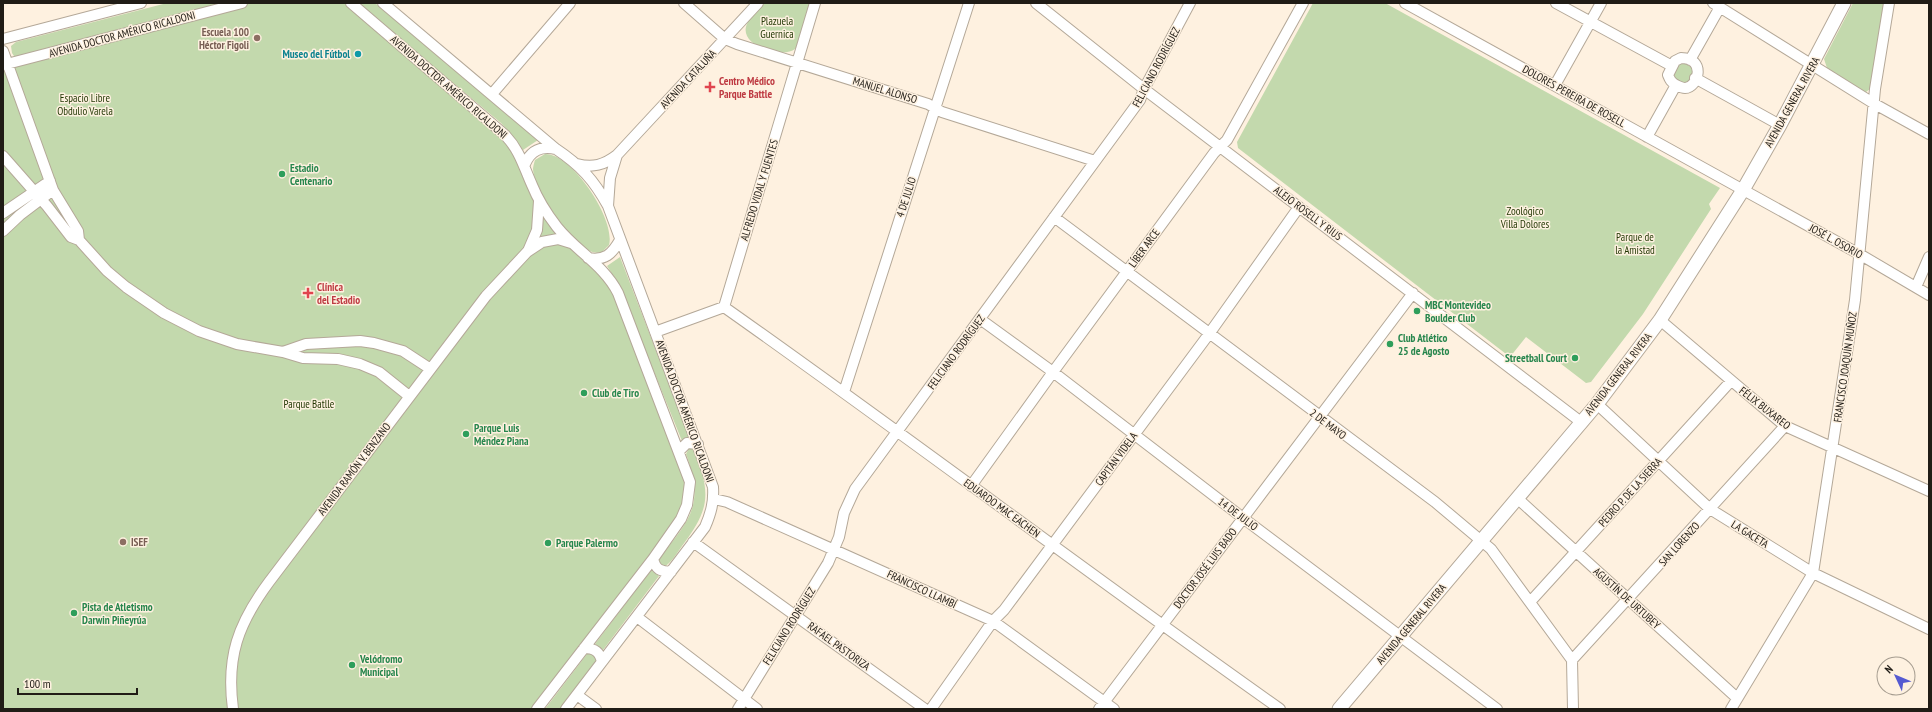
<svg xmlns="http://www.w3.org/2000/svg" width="1932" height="712" viewBox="0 0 1932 712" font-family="'PT Sans Narrow',sans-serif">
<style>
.green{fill:#c3d9ad}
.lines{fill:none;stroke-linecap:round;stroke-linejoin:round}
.minor-casing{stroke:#b4a898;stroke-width:12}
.major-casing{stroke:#b4a898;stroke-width:15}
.minor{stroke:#fff;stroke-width:10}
.major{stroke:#fff;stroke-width:13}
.education-dot{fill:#8d6e63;stroke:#fef1e0;stroke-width:1.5}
.culture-dot{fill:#0f9aa8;stroke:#fef1e0;stroke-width:1.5}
.health-dot{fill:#e0444e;stroke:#fef1e0;stroke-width:1.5}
.leisure-dot{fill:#2e9e5b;stroke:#fef1e0;stroke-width:1.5}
.labels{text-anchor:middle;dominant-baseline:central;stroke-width:3;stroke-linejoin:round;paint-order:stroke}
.park-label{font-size:11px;fill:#1f3500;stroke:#fef1e0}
.education-label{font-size:11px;font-weight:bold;fill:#785e54;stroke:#fef1e0;text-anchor:end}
.street-label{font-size:11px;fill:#201c16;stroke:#fef1e0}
.culture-label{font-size:11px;font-weight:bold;fill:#0d838f;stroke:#fef1e0;text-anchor:end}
.health-label{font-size:11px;font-weight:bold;fill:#be3a42;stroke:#fef1e0;text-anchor:start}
.leisure-label{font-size:11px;font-weight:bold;fill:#27864d;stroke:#fef1e0;text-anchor:start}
</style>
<rect width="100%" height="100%" fill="#fef1e0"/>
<path class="green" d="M167,3H224L19,56H14L12,53L11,46L16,42Z
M242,3H351L505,135L539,201L608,275L687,470V505L537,709H3V65Z
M361,3H375L538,140L523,150L510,133L501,123L360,5Z
M765,3H811C807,14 802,42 795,49C783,59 737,46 747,24C750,16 759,9 765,3Z
M1313,3H1385L1720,188L1709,204L1711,209L1643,314L1591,382L1586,383L1526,337L1510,357L1238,148L1237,142Z
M1853,3H1884L1870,89L1866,92H1863L1827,68L1824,59Z
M1682,62L1694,68L1695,71L1686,85L1673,78L1672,75L1679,63Z
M545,154C572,153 616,220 609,245L602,252C598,253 594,253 590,251C571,242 534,190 533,169C533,167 534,163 535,160Z
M620,257L690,439L682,441L618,283L607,266Z
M689,448H693C711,492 711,508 682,546C677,553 671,563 664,567L658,564L659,559C690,518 705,507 686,454Z
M651,570L659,576L603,650L595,644Z
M591,653L597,658L596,661L560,709H545L587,654Z"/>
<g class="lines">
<defs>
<path id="minor" d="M351,3L505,135C520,151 523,165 532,185C538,200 547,214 557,227C576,251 604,265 618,293L690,482L687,505L681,519L653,559L537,709
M383,3L556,149C580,165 594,180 608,206L713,487C714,502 711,513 705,527L566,709
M684,3L725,39L737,44L928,104L942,112L1095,161
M1036,3L1144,89L1581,422
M1405,3L1861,255L1929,295
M1556,3L1672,66
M1713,3L1873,103L1929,134
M3,39L141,3
M3,51L53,190L78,231L79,240
M1681,58C1707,58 1698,88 1685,88C1682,88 1678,86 1676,85C1671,82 1670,80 1668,75L1675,61Z
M1690,60L1720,7
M3,65L242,3
M1695,78L1780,125
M1555,85L1601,3
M492,94L570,3
M1647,137L1676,85
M3,156L47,206L71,237L79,240L107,271L126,287L164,313L199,331L237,344L283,352L303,358L338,359L360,364L379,372L409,396
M525,164C531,150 541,146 556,149
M577,164C593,168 604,165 617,155L758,3
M608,206L610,178L617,155
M3,213L50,181
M1054,217L1435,502L1491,549L1572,660
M3,231L20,215L53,190
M528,251L537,230L539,201
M588,258C605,261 612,254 620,240
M1916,287L1929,257
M724,307C911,439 1093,577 1280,709
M724,307L815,3
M980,319L1053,372L1243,518L1497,709
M1660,320L1785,426L1929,491
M655,332L724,307
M283,352L306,344L360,341L374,343L403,351L429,368
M844,392L969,3
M1597,404L1710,509L1813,573L1929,629
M679,451L687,443L698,444
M971,486L1053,372L1214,153L1227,140L1303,3
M1517,498L1737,698
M714,499L727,502L993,621L1114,709
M693,542L925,709
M653,559C656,570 660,571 671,572
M1530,602L1731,381
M637,617L757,709
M584,648C595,648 600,652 602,662
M1572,660L1785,426
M1572,660L1573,709
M577,695L596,709
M233,709C226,657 238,624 269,582L486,296L527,252L542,242L558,239L571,243
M738,709L828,563L839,537L844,513L855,489L1140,100L1144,89L1190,3
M931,709L993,621L1004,610L1209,334L1299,207
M1099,709L1413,293
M1731,709L1813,573L1855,300L1875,89L1889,3"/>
<path id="major" d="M1339,709L1597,404L1660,320L1743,190L1780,125L1844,3"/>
</defs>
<use href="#minor" class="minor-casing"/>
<use href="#major" class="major-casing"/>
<use href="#minor" class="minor"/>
<use href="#major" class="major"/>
</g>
<g class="education-dot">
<circle cx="257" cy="38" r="4"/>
<circle cx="123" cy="542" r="4"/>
</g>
<circle class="culture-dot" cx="358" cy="54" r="4"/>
<g class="health-dot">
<path d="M708 81h4v4h4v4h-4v4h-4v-4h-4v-4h4z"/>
<path d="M306 287h4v4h4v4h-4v4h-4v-4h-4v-4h4z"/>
</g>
<g class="leisure-dot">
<circle cx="282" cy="174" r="4"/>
<circle cx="1417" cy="311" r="4"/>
<circle cx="1390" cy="344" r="4"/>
<circle cx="1575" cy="358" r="4"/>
<circle cx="584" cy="393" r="4"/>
<circle cx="466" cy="434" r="4"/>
<circle cx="548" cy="543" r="4"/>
<circle cx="74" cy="613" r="4"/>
<circle cx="352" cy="665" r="4"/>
</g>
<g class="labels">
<g class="park-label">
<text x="777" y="21">Plazuela<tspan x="777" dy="13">Guernica</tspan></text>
<text x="85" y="98">Espacio Libre<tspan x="85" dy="13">Obdulio Varela</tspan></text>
<text x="1525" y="211">Zoológico<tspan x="1525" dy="13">Villa Dolores</tspan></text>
<text x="1635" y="237">Parque de<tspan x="1635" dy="13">la Amistad</tspan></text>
<text x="309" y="404">Parque Batlle</text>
</g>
<g class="education-label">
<text x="249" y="32">Escuela 100<tspan x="249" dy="13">Héctor Figoli</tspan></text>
<text x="131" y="542" text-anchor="start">ISEF</text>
</g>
<g class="street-label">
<text transform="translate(122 34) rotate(-15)">AVENIDA DOCTOR AMÉRICO RICALDONI</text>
<text transform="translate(1156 67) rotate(-62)">FELICIANO RODRÍGUEZ</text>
<text transform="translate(688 79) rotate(-47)">AVENIDA CATALUÑA</text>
<text transform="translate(449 87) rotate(41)">AVENIDA DOCTOR AMÉRICO RICALDONI</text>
<text transform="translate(885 90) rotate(17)">MANUEL ALONSO</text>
<text transform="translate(1574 96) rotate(29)">DOLORES PEREIRA DE ROSELL</text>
<text transform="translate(1792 102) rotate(-61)">AVENIDA GENERAL RIVERA</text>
<text transform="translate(759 190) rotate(-73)">ALFREDO VIDAL Y FUENTES</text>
<text transform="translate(906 197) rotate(-72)">4 DE JULIO</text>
<text transform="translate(1308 213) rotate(37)">ALEJO ROSELL Y RIUS</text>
<text transform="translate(1836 241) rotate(29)">JOSÉ L. OSORIO</text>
<text transform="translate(1144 248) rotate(-54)">LÍBER ARCE</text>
<text transform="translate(956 352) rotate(-54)">FELICIANO RODRÍGUEZ</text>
<text transform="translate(1845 367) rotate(-82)">FRANCISCO JOAQUÍN MUÑOZ</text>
<text transform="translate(1618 374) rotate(-52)">AVENIDA GENERAL RIVERA</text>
<text transform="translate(1765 408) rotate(38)">FÉLIX BUXAREO</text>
<text transform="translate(685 411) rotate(70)">AVENIDA DOCTOR AMÉRICO RICALDONI</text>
<text transform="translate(1328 424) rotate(37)">2 DE MAYO</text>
<text transform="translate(1116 459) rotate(-54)">CAPITÁN VIDELA</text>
<text transform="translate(354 469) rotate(-53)">AVENIDA RAMÓN V. BENZANO</text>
<text transform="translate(1630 492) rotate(-48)">PEDRO P. DE LA SIERRA</text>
<text transform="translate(1002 508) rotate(36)">EDUARDO MAC EACHEN</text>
<text transform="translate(1238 514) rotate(37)">14 DE JULIO</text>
<text transform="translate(1750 534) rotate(32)">LA GACETA</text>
<text transform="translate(1679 544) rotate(-48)">SAN LORENZO</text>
<text transform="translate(1205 568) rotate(-53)">DOCTOR JOSÉ LUIS BADO</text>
<text transform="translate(922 589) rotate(25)">FRANCISCO LLAMBÍ</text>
<text transform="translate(1627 598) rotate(42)">AGUSTÍN DE URTUBEY</text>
<text transform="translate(1411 624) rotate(-50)">AVENIDA GENERAL RIVERA</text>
<text transform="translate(789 626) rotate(-58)">FELICIANO RODRÍGUEZ</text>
<text transform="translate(839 646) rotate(36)">RAFAEL PASTORIZA</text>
</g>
<g class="culture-label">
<text x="350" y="54">Museo del Fútbol</text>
</g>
<g class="health-label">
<text x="719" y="81">Centro Médico<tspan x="719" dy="13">Parque Battle</tspan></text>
<text x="317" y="287">Clínica<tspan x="317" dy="13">del Estadio</tspan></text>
</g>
<g class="leisure-label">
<text x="290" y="168">Estadio<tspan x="290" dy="13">Centenario</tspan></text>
<text x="1425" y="305">MBC Montevideo<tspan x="1425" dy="13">Boulder Club</tspan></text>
<text x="1398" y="338">Club Atlético<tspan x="1398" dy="13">25 de Agosto</tspan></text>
<text x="1567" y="358" text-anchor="end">Streetball Court</text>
<text x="592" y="393">Club de Tiro</text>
<text x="474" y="428">Parque Luis<tspan x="474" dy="13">Méndez Piana</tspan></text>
<text x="556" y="543">Parque Palermo</text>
<text x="82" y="607">Pista de Atletismo<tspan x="82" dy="13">Darwin Piñeyrúa</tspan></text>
<text x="360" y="659">Velódromo<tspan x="360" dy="13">Municipal</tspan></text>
</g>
</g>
<rect width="1932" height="712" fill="none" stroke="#201c16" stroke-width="8"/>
<g transform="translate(1896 676) rotate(314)"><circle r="19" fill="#fef1e0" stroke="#a59c8f"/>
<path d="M0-3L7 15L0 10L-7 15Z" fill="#555ad1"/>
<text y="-6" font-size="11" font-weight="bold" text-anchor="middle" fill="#201c16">N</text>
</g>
<path d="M18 688v6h119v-6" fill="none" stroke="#201c16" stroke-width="2"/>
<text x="24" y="688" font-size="12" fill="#201c16" stroke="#fef1e0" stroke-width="3" paint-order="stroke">100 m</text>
</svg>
